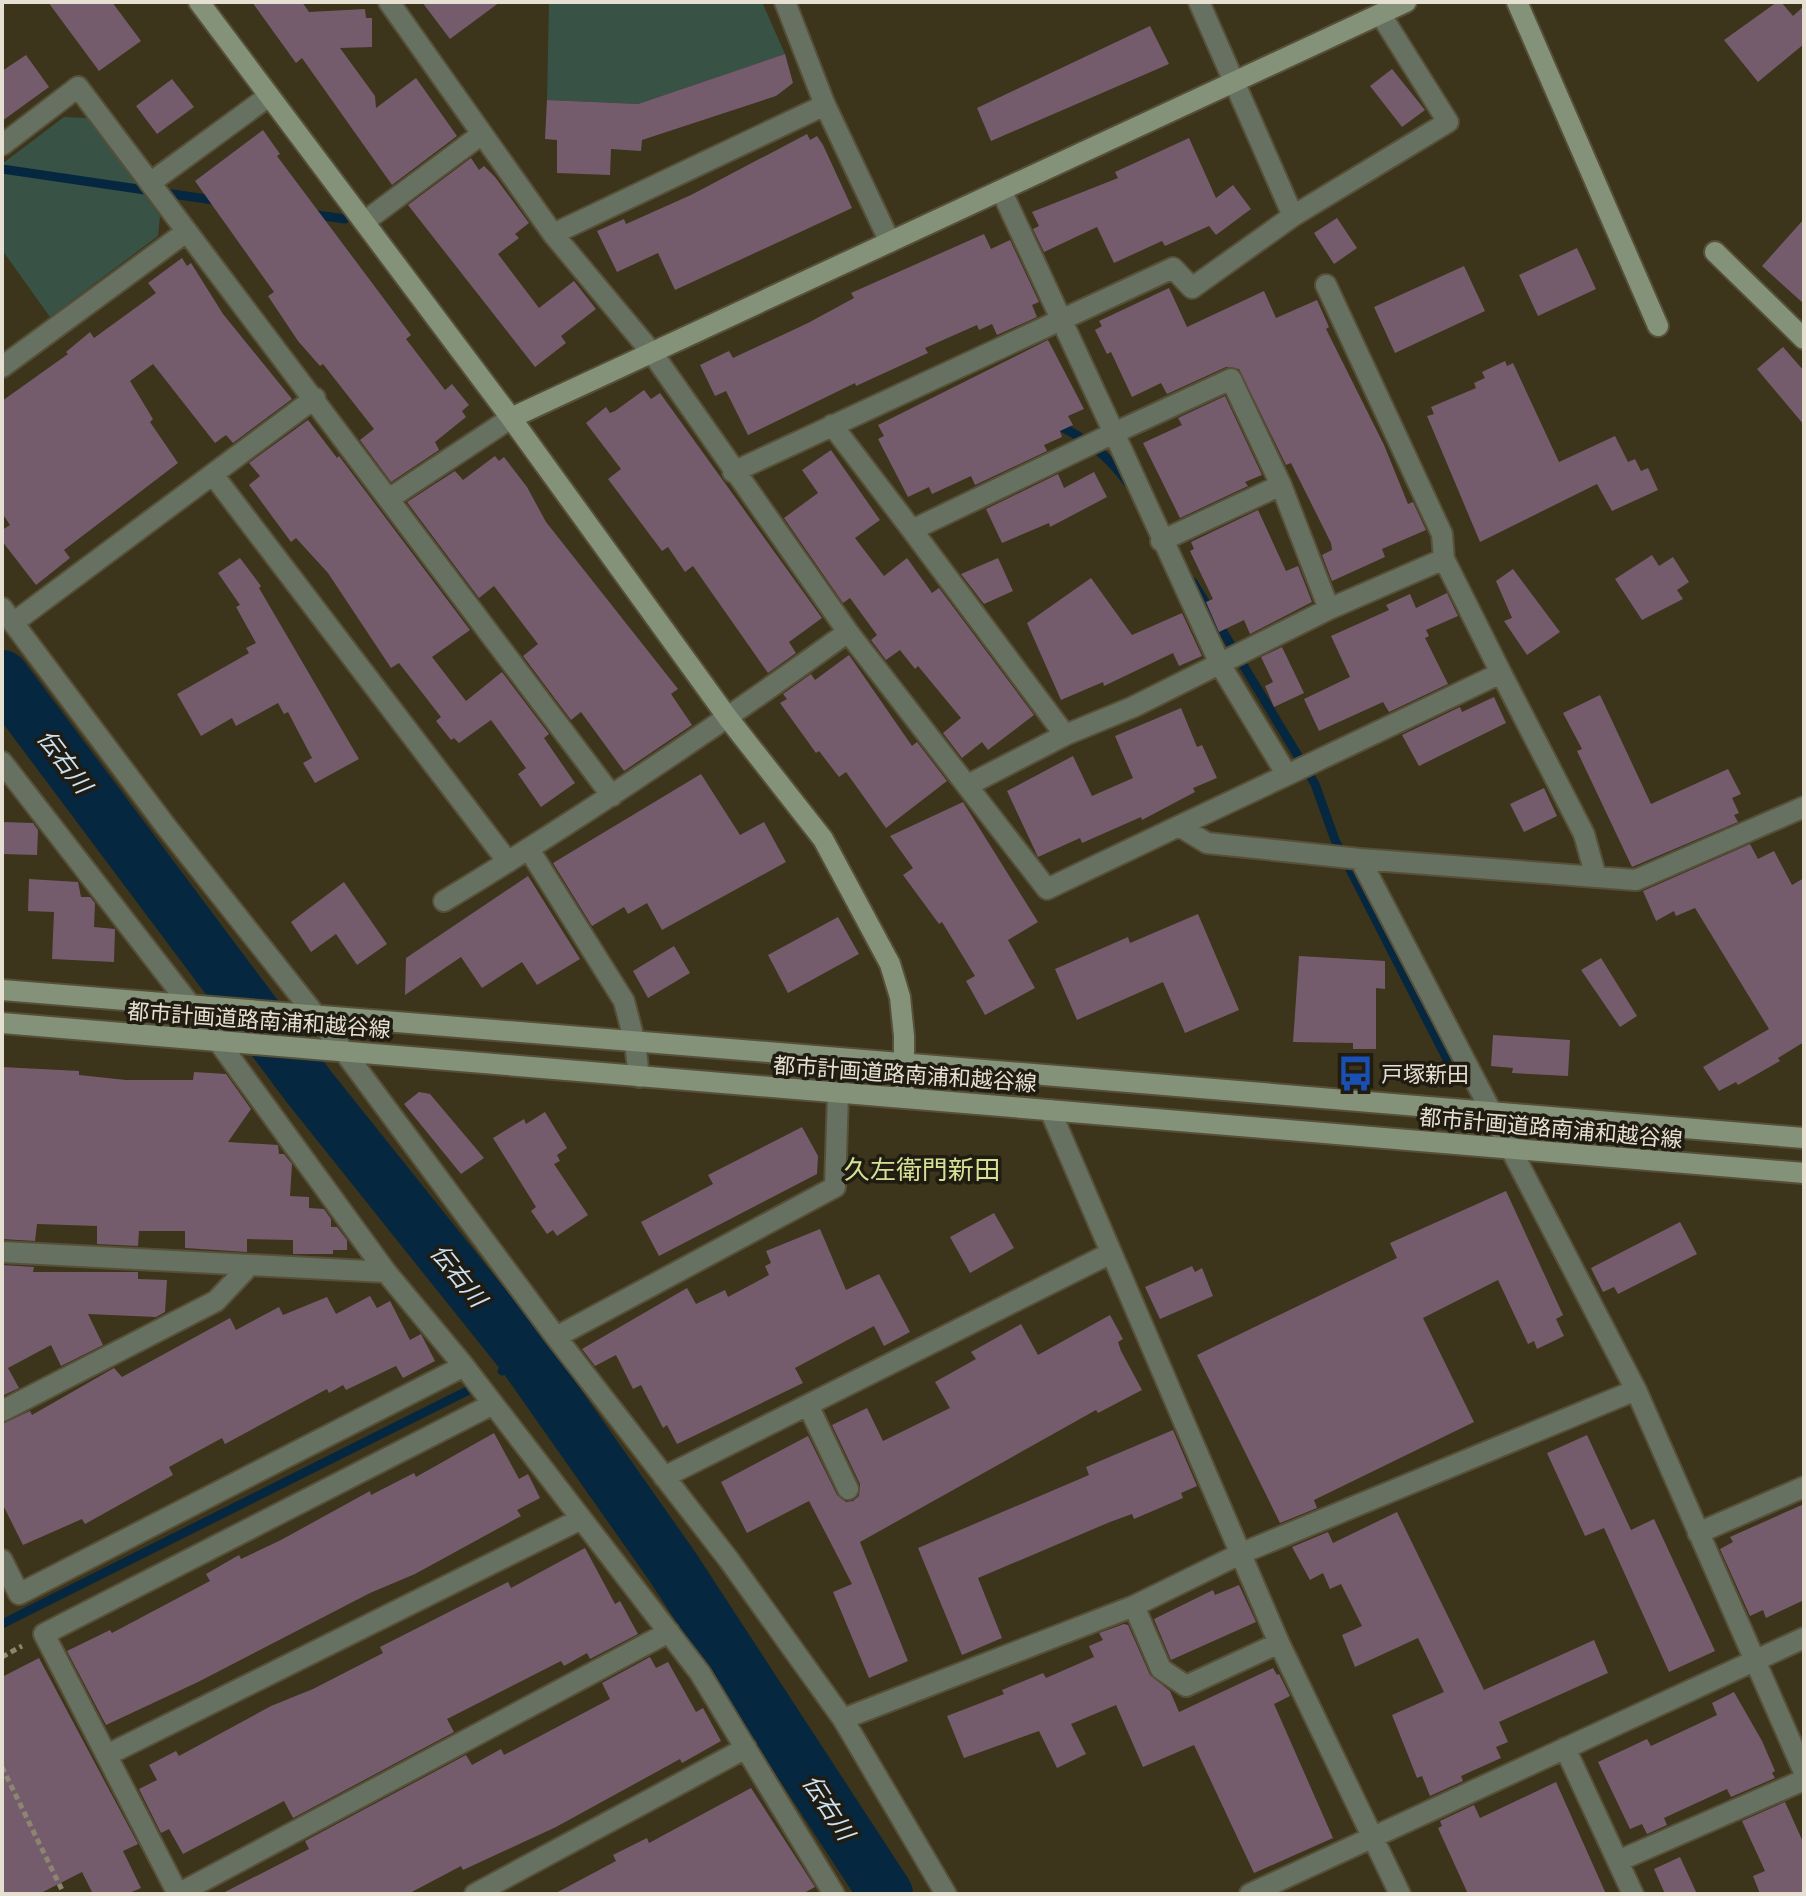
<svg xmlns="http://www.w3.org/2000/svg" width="1806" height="1896" viewBox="0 0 1806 1896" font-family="'Titillium Web','Noto Sans JP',sans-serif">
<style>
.green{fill:#385346}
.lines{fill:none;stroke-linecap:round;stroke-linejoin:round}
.stream{stroke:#062740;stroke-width:9}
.river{stroke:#062740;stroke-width:54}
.building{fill:#755c6d}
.street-casing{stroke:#575038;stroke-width:24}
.secondary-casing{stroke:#575038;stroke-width:24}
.path{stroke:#8c8571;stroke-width:5;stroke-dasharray:6 4;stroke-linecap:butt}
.street{stroke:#677161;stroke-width:20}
.secondary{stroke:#839279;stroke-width:20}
.labels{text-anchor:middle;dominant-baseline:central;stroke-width:7;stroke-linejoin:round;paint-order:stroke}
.street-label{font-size:22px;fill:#e5e0d1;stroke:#201c11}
.poi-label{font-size:22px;fill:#e5e0d1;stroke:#201c11;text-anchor:start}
.water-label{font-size:24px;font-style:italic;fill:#cbe1f4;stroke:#201c11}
.quarter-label{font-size:26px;fill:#d5e295;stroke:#201c11}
</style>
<rect width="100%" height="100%" fill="#3c341b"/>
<path class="green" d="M549,2H762L785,54L638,104L547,100Z
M64,117L88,118L160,216L158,236L50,317L2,250V164Z"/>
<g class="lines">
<path class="stream" d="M2,169L220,201
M310,214L345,219
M1057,425C1087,438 1109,457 1128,483
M1193,582L1315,784L1335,840L1451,1067
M502,1371L525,1357
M2,1624L471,1389"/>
<path class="river" d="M2,677L309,1087L525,1357L672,1566L886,1894"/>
</g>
<path class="building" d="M48,2H112L141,41L99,71Z
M252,2H302L309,12L365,9L366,18H372V47L340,48L375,96L376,108L416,78L457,136L392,185L302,58L296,63Z
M422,2H500L450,39Z
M1777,2H1781L1793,16L1804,6V44L1758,82L1724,40Z
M1150,26L1169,64L991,141L977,108Z
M785,54L793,83L776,96L642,140L641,151L611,149L610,175L557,173V140L545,139L547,100L638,104Z
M26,55L49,87L2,121V71Z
M1392,69L1425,110L1402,127L1370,86Z
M172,79L194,107L157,134L136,106Z
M263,130L280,154L277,156L411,335L406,339L445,390L452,384L469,405L462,411L466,417L435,442L439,450L391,482L360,440L374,429L323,364L320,366L298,341L268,296L274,292L195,181Z
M807,134L810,140L817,136L823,145L852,208L675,290L658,253L617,272L597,231L624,219L626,224L691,195Z
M1189,138L1216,198L1233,185L1251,209L1216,235L1209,226L1165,246L1162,241L1114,263L1097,227L1044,252L1033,229L1039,226L1032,212L1118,178L1115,172Z
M471,158L479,170L484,166L495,177L529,223L515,234L519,238L498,254L539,308L574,281L596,309L561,336L566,343L535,367L408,205Z
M1337,218L1357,248L1334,264L1314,233Z
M1804,219V304L1762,266Z
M984,234L991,249L1010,240L1039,302L1032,305L1037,317L997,335L992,324L979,330L977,325L925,348L928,353L856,386L855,383L748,435L726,391L715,396L700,365L729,351L733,358L808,323L854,298L851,293Z
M1577,248L1596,289L1538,316L1519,275Z
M182,258L187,266L191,263L223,314L292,399L233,443L226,435L215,443L153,364L130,381L153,419L150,422L178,463L64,550L70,558L36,585L2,541V530L10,525L2,513V401L68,354L66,352L90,332L94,338L156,293L148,283Z
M1464,266L1485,311L1395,353L1374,307Z
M1169,288L1187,327L1264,291L1276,318L1317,300L1329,327L1326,329L1384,445L1408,504L1413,502L1426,530L1382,549L1385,557L1332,581L1322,555L1332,550L1331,543L1291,463L1286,465L1239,369L1226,367L1167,394L1161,383L1132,397L1111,352L1107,354L1095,330L1102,326L1099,321Z
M1048,340L1084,409L1068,416L1073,425L1060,431L1062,437L1044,445L1047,451L975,485L971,476L932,494L929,487L908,497L878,439L884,436L878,425Z
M1783,347L1804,371V425L1757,369Z
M1505,361L1507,366L1513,363L1559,462L1615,436L1628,462L1635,459L1641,471L1648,468L1658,490L1612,511L1597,484L1480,542L1427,416L1434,414L1431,407L1476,388L1474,383L1485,378L1482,372Z
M644,390L651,399L660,393L822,618L789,642L796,653L768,673L693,566L685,572L668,547L662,551L608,479L621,469L586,423L606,407L610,413L615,411Z
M1225,396L1262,475L1245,482L1248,486L1180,518L1143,443L1182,425L1178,418Z
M308,420L337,458L339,456L470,630L432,657L466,701L502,672L549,734L544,738L575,783L541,807L518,774L526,768L491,720L459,743L454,738L451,740L436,721L441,717L399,663L391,668L328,573L296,538L291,542L249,485L260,476L249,463Z
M831,450L880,520L855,538L884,576L907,558L932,593L939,588L1034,715L988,750L982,742L962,758L943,733L961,718L918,666L915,669L900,650L886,660L871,640L877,635L850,598L843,603L784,518L818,493L802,470Z
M495,456L499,461L504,457L527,487L546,522L678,689L671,694L692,725L624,771L581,712L571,720L523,656L538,644L494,586L479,598L407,502L455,471L463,480Z
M1094,472L1107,497L1050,527L1049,523L1002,543L986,509L1058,474L1064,488Z
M1258,510L1286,571L1298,566L1312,602L1250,634L1244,620L1219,632L1206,602L1213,599L1190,551L1194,549L1191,542Z
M1652,555L1659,566L1673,557L1689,582L1677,590L1683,599L1642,620L1615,579Z
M240,558L261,586L259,588L359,759L315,783L303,763L312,758L288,712L284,714L278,703L236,726L232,718L201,736L177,694L249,653L246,648L256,643L236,607L240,605L218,573Z
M998,558L1013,591L984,604L961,574Z
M1513,569L1560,632L1527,655L1504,621L1512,618L1496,581Z
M1091,578L1132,635L1182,613L1202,656L1179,666L1173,653L1104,686L1103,682L1061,700L1027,623Z
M1447,593L1458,616L1426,630L1429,636L1425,638L1448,684L1389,712L1383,702L1319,731L1304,699L1350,677L1331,636L1389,610L1386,605L1410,594L1416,608Z
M1282,647L1304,693L1274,707L1265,686L1273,682L1261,657Z
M849,655L912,746L917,742L947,781L886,828L846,772L839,777L819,751L816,753L780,703L787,699L783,694L811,674L815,680Z
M1600,695L1651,804L1728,769L1741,794L1732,798L1739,813L1734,815L1738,822L1632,867L1577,751L1582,749L1563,713Z
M1494,697L1506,723L1419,766L1402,735L1460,707L1462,712Z
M1181,708L1197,747L1202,745L1217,778L1193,788L1195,792L1142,820L1141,817L1082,843L1080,838L1038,857L1007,791L1073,756L1092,796L1133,778L1115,736Z
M701,774L740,835L764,822L786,862L662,930L647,903L628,914L624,907L592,926L553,863Z
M1544,788L1557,816L1524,832L1510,804Z
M963,802L1038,922L1008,940L1035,988L985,1015L966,981L975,976L942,922L939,924L903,875L913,868L890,836Z
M2,822L33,823L38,830L37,855L2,854Z
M1750,844L1758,859L1774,851L1792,885L1804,878V1042L1778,1058L1780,1061L1738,1085L1736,1082L1719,1091L1703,1067L1769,1029L1695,908L1676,916L1674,911L1656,921L1643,891Z
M528,876L580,959L537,985L522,962L482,988L461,957L405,995L406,958Z
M29,879L78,882L81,897H90L95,903L94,927L115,929L114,962L52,959L54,912L28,911Z
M344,882L387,944L357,965L336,934L311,952L291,922Z
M1198,914L1239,1010L1185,1033L1163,982L1077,1020L1055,969L1128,937L1130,943Z
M838,917L859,954L788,993L768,955Z
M674,946L690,973L648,998L633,971Z
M1299,956L1385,961V989L1376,988V1049H1353V1043L1293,1042Z
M1601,958L1637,1016L1620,1027L1581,970Z
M1493,1035L1570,1040L1568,1076L1512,1073L1513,1068L1491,1066Z
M2,1067L79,1071V1075L126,1080H193L194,1072L226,1074L251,1109L228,1142L278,1145L279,1154H284L292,1164L290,1196L309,1197V1208L324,1209L331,1219V1227H337L347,1240V1250H333V1254H293V1240L247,1239V1252L185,1248V1231H139L138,1246L97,1244V1226L37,1224L35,1241L2,1239Z
M419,1092L430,1094L484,1158L461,1174L404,1104Z
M545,1112L567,1148L557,1155L560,1161L554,1164L588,1215L557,1236L553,1230L547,1234L531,1211L536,1207L493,1138L524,1119L526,1124Z
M802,1127L818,1156L817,1174L659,1256L641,1222L713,1184L708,1175Z
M1506,1191L1563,1315L1556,1319L1564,1336L1537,1349L1534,1341L1528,1344L1498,1280L1423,1318L1474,1422L1314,1500L1317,1508L1280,1523L1197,1355L1397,1258L1390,1243Z
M994,1213L1014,1248L970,1273L950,1237Z
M1680,1222L1697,1254L1618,1294L1614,1287L1603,1292L1591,1268Z
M820,1229L846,1290L879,1274L910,1332L884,1346L874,1326L795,1368L803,1383L677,1444L667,1425L663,1428L641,1385L633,1389L616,1355L595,1366L582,1349L687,1288L696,1304L725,1290L728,1297L769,1275L765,1266L771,1263L766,1251Z
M2,1265L34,1267L33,1272H138V1279L167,1280L165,1312L156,1317L88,1314L103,1345L61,1366L51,1345L8,1368L19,1388L2,1396Z
M1192,1266L1195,1272L1202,1268L1213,1296L1160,1319L1145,1287Z
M370,1296L377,1308L390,1301L410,1340L421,1334L435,1361L403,1378L396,1366L346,1390L343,1385L329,1393L327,1389L225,1444L222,1438L169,1467L173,1475L85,1524L82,1519L23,1545L2,1503V1424L30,1411L32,1415L114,1368L122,1377L230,1318L236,1330L279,1307L283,1315L327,1297L336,1314Z
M1110,1315L1123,1339L1118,1342L1121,1351L1142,1390L1098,1413L1096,1410L860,1542L908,1661L869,1678L833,1592L852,1584L809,1501L747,1533L721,1482L808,1436L837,1495L846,1502L853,1501L859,1496L860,1484L832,1425L867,1408L883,1441L950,1408L935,1382L976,1359L971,1352L1021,1324L1038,1355Z
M1173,1430L1197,1486L1181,1493L1183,1498L1134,1519L1132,1514L1110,1522L978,1578L1002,1638L962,1655L918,1548L1089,1475L1086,1467Z
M494,1433L519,1479L528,1474L540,1498L517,1510L521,1516L415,1574L370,1593L198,1682L106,1725L67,1651L110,1630L112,1633L210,1581L206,1574L239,1555L241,1559L281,1540L370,1491L371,1495L414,1473L416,1477Z
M1587,1435L1631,1530L1654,1519L1715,1651L1669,1672L1604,1528L1585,1536L1547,1453Z
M1804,1504V1600L1766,1618L1763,1610L1750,1616L1720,1549L1733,1542L1730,1537Z
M1397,1512L1484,1690L1594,1640L1608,1673L1499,1722L1508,1742L1496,1747L1501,1758L1461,1776L1463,1781L1430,1796L1422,1776L1417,1778L1392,1715L1444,1692L1418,1638L1355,1667L1342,1635L1362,1626L1341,1584L1330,1589L1323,1573L1310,1580L1292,1547L1328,1532L1333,1543Z
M585,1548L615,1604L620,1601L638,1634L590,1659L587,1653L564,1666L561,1661L447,1719L454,1732L293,1818L284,1801L183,1854L169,1829L161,1833L139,1789L157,1780L149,1765L176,1751L179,1756L271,1706L313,1689L383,1653L380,1647L508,1582L511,1588Z
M1239,1585L1256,1622L1171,1660L1154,1619L1213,1590L1215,1595Z
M1124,1624L1128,1625L1150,1675L1170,1691L1179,1712L1273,1668L1277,1675L1279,1674L1290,1696L1274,1704L1333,1838L1254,1873L1194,1745L1143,1767L1116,1705L1071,1724L1086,1754L1057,1768L1039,1731L964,1758L947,1716L1004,1694L1002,1690L1043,1673L1046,1678L1094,1657L1089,1646L1103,1640L1099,1633Z
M650,1657L656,1668L668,1662L696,1712L703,1708L721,1741L682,1763L680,1759L556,1827L463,1870L461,1866L408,1894H221L309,1849L305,1841L466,1755L472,1765L501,1749L504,1755L610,1699L602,1683Z
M39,1658L138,1844L123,1851L141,1888L127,1894H93L82,1872L39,1894H2V1677Z
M1734,1692L1762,1741L1775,1771L1772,1773L1775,1778L1731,1797L1727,1789L1664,1818L1667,1825L1647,1834L1642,1824L1630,1829L1598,1762L1647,1739L1651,1746L1717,1715L1712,1703Z
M1556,1782L1606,1894H1468L1438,1828L1442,1826L1440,1821L1474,1805L1480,1818Z
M751,1788L815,1887L802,1894H554L616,1861L613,1855L647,1838L649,1843Z
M1785,1802L1804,1844V1894H1760L1753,1876L1765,1871L1742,1821Z
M1680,1857L1697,1894H1665L1654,1869Z"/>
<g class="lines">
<defs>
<path id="street" d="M389,2L553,234L653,354L848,632L1047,889L1179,826L1207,843L1360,859L1636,1390L1804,1772
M785,2L825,105L890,242
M1199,2L1293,216
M2,145L78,87L612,796
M150,183L269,96
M1002,192L1114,433L1231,379L1281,485L1329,609
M364,222L482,134
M553,234L825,105
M2,367L186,232
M832,425L912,530L1114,433L1221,666L1287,775L1179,826
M733,472L1173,268L1192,288L1293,216L1448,122L1381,15
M214,476L508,862
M390,498L511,418
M912,530L1065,735L968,785
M1161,541L1281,485
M2,608L165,825L343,1050L556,1337L729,1560L843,1719L946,1894
M13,623L315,398
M1501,673L1584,834L1596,877
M1065,735L1133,707L1329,609L1444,559
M2,762L218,1041L386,1272L464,1366L700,1673L834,1894
M1287,775L1501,673L1444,559L1442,534L1326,285
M530,851L624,1001L635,1043L639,1077
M1360,859L1636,880L1804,807
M444,901C583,817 716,727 848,632
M1050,1110L1279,1643L1400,1894
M2,1252L386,1272
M556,1337L835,1187L838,1094
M808,1405L848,1489
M2,1411L216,1301L248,1267
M664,1477L1111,1253
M1698,1533L1804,1487
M2,1560L19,1594L464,1366
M1134,1606L1161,1669L1186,1686L1279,1643
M843,1719L1134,1606L1242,1553L1636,1390
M1565,1748L1633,1894
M107,1755L581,1519
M1618,1861L1804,1780
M178,1894L44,1634L493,1404
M178,1894L669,1632
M475,1894L746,1748
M1250,1894L1804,1638"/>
<path id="secondary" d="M199,2L511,418L728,718L823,839L890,964L900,997L904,1036V1098
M1517,2L1658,326
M1715,252L1804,339
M511,418L1406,2
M2,990C603,1037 1203,1089 1804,1138
M2,1023L1804,1173"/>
</defs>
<use href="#street" class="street-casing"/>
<use href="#secondary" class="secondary-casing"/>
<path class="path" d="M2,1657L22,1646
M2,1767L64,1894"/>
<use href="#street" class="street"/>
<use href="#secondary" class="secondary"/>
</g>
<defs>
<symbol id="bus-bare" viewBox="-9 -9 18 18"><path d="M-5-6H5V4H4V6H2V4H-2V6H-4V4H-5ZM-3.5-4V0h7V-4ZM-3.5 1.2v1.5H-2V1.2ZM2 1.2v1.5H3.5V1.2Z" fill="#1a4fb4" stroke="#201c11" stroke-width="2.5" paint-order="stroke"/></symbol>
</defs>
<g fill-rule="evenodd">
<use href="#bus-bare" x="1330" y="1048" width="51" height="51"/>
</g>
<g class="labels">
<g class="street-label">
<text transform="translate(259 1020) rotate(4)">都市計画道路南浦和越谷線</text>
<text transform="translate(905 1074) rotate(4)">都市計画道路南浦和越谷線</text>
<text transform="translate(1551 1128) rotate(5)">都市計画道路南浦和越谷線</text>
</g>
<g class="poi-label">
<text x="1381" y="1074">戸塚新田</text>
</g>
<g class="water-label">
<text transform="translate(65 761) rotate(53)">伝右川</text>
<text transform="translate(459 1275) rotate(51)">伝右川</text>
<text transform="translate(829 1807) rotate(57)">伝右川</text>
</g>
<g class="quarter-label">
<text x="922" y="1169">久左衛門新田</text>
</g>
</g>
<rect width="1806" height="1896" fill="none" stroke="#e5e0d1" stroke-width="8"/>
</svg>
